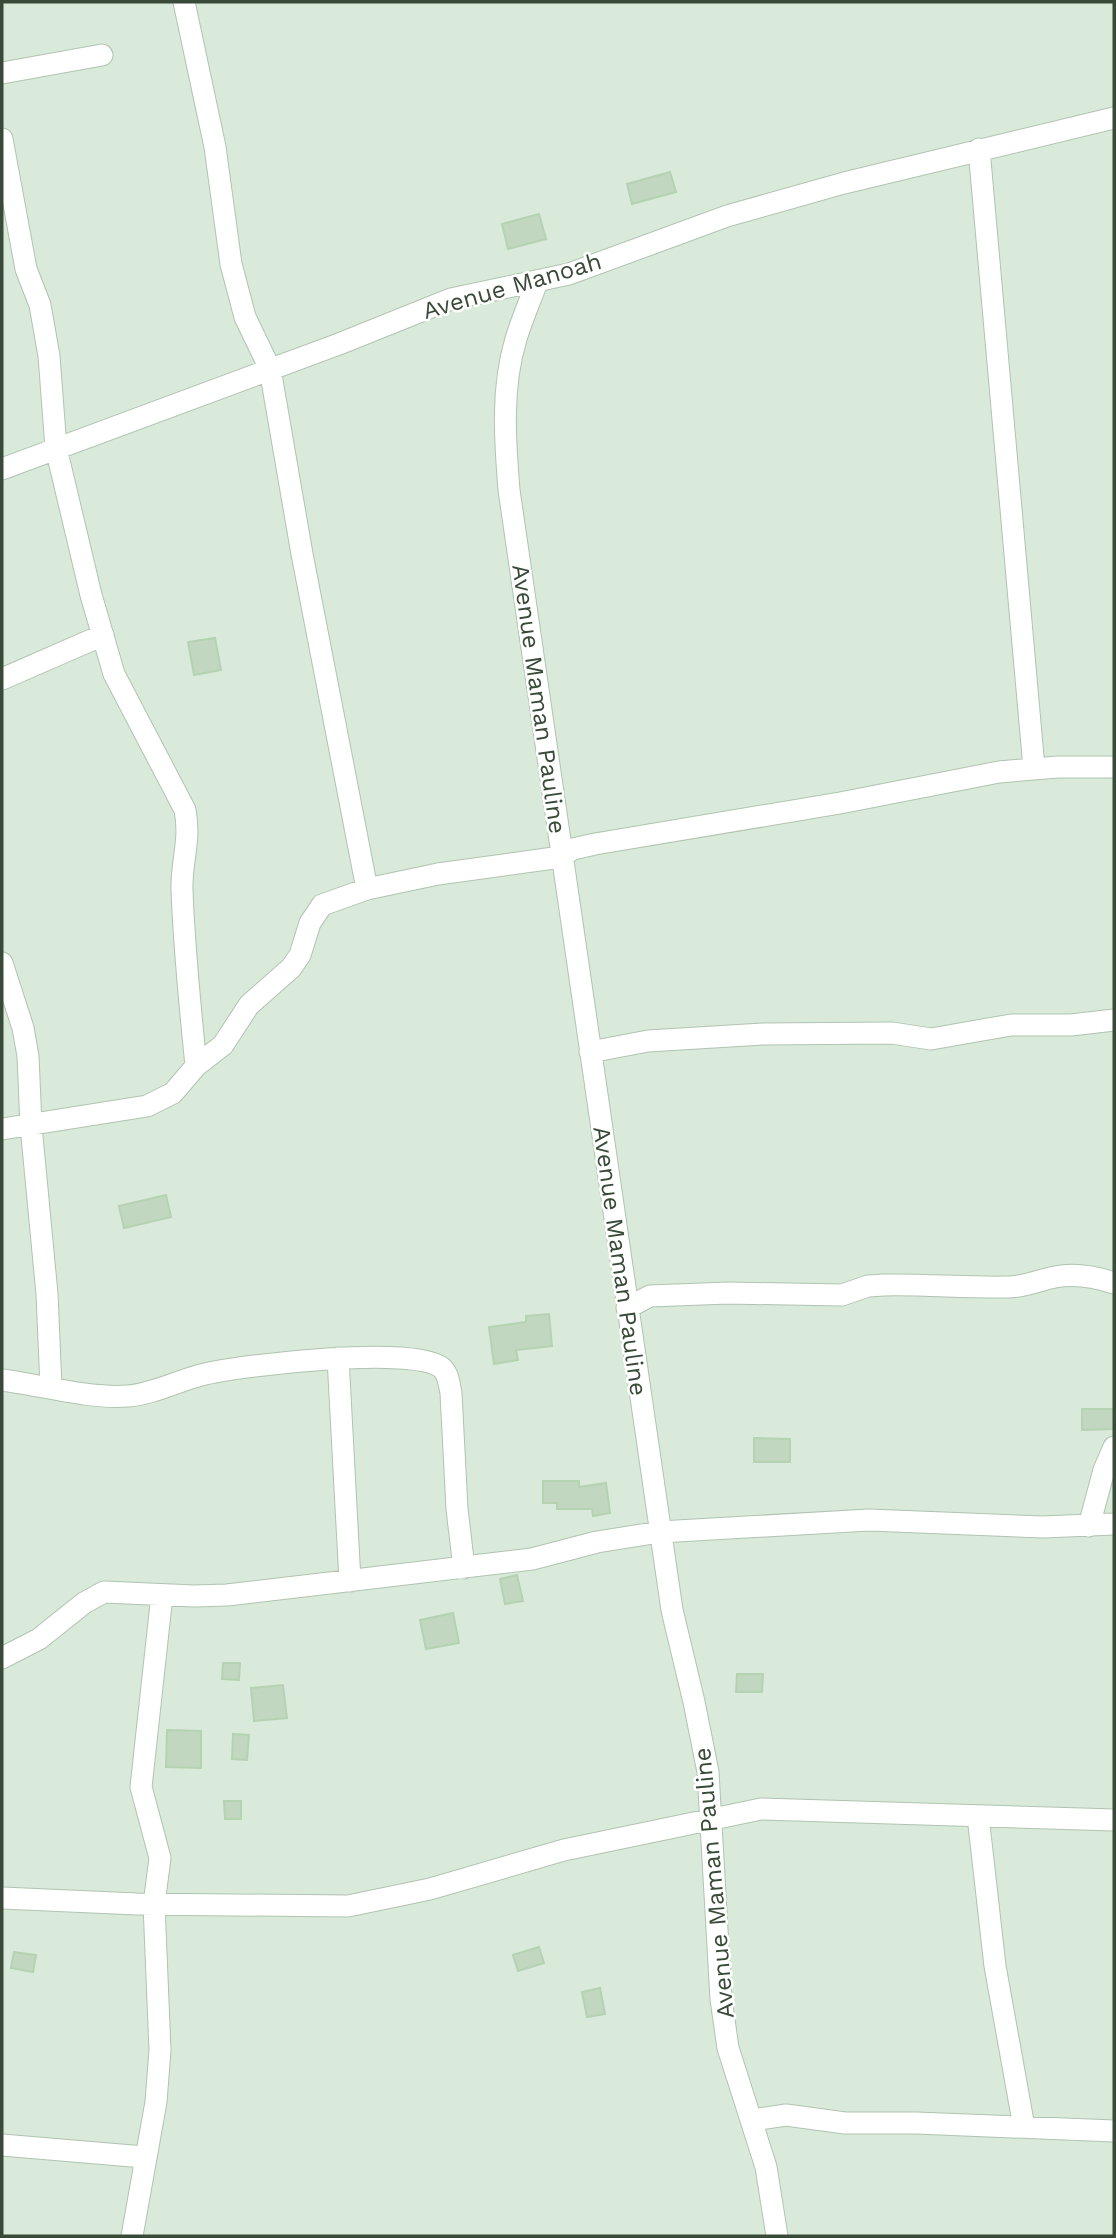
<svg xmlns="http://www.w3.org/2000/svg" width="1116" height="2238" viewBox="0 0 1116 2238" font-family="'Work Sans',sans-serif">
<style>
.residential{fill:#d9e9da}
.building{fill:#c1d7c0;stroke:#b5d2b3;stroke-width:2}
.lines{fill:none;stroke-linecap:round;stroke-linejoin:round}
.minor-casing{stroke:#b0c4b0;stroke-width:23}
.minor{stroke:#fff;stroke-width:21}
.labels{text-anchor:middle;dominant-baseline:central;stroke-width:5;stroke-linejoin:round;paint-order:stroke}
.street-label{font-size:24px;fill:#394a38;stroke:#fff}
</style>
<rect width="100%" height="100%" fill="#ebf5eb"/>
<path class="residential" d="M2,2H1114V2236H2Z"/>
<path class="building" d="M670,172L676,192L632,204L627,184Z
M539,214L546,239L508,249L502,224Z
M215,638L221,670L194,675L188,642Z
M166,1195L171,1217L124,1228L119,1206Z
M549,1314L552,1346L516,1350L518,1360L494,1364L489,1327L526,1322V1316Z
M1082,1409H1114V1429L1082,1430Z
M754,1438L790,1439V1462H754Z
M543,1481H579V1487L606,1483L610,1513L593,1516L592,1509H557V1503H543Z
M517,1575L523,1601L505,1604L500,1579Z
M453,1613L459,1643L426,1649L420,1620Z
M223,1663H240L239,1680L222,1679Z
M737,1674H763L762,1692H736Z
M283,1685L287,1718L254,1721L251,1688Z
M167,1730L201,1731V1768L166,1767Z
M233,1734L249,1735L247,1760L232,1759Z
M224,1801H241V1819H225Z
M539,1947L544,1963L518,1971L513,1955Z
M14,1952L36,1955L33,1972L11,1968Z
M600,1988L605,2014L587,2017L582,1992Z"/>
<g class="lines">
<defs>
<path id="minor" d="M184,2L215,147L231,264L245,317L270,369L302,554L367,889
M2,73L102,55
M2,139L26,269L40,305L49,356L56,448L91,595L114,674L185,810C191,841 181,861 182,890C184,948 190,1007 196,1066
M979,149L1034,768
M537,282C530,301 522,319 516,339C501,388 505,440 509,490L672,1610L694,1702L708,1772L721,1999L728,2048L766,2167L777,2236
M2,469L339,344L451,299L569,274L727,216L844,183L1114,118
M2,679L103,635
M2,963L23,1028L28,1056L31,1126L47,1294L51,1387
M590,1052L648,1041L763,1034L892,1033L931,1039L1011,1025H1071L1114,1020
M2,1129L147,1106L173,1093L196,1066L223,1045L249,1005L291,968L300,955L310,923L322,905L367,889L438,874L561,857L573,849L595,844L840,803L999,772L1058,767H1114
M627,1308L650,1296L728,1293L842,1295L868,1286L884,1285C925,1284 967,1288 1008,1287C1025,1287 1039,1280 1055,1277C1075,1273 1096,1277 1114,1283
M338,1358L350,1581
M2,1380C41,1385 89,1399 128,1396C154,1394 179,1380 205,1374C243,1365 415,1345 442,1368C449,1375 449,1384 451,1393L457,1509L464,1568
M1089,1526L1104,1470L1114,1447
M2,1658L39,1639L84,1603L104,1592L194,1596L227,1595L532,1559L597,1542L660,1532L869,1520L1043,1527L1114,1524
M978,1816L995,1966L1024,2127
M2,1898L137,1904L348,1906L430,1889L564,1850L761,1809L1114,1820
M752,2120L786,2115L845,2123H916L1114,2131
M2,2145L144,2157
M132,2236L156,2102L160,2050L154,1904L160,1858L141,1787L162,1595"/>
</defs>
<use href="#minor" class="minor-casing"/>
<use href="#minor" class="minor"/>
</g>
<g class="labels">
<g class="street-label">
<text transform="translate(512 286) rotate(-16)">Avenue Manoah</text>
<text transform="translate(539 699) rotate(82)">Avenue Maman Pauline</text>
<text transform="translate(620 1261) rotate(82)">Avenue Maman Pauline</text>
<text transform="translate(714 1883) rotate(-95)">Avenue Maman Pauline</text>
</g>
</g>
<rect width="1116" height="2238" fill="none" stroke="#394a38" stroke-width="7"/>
</svg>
